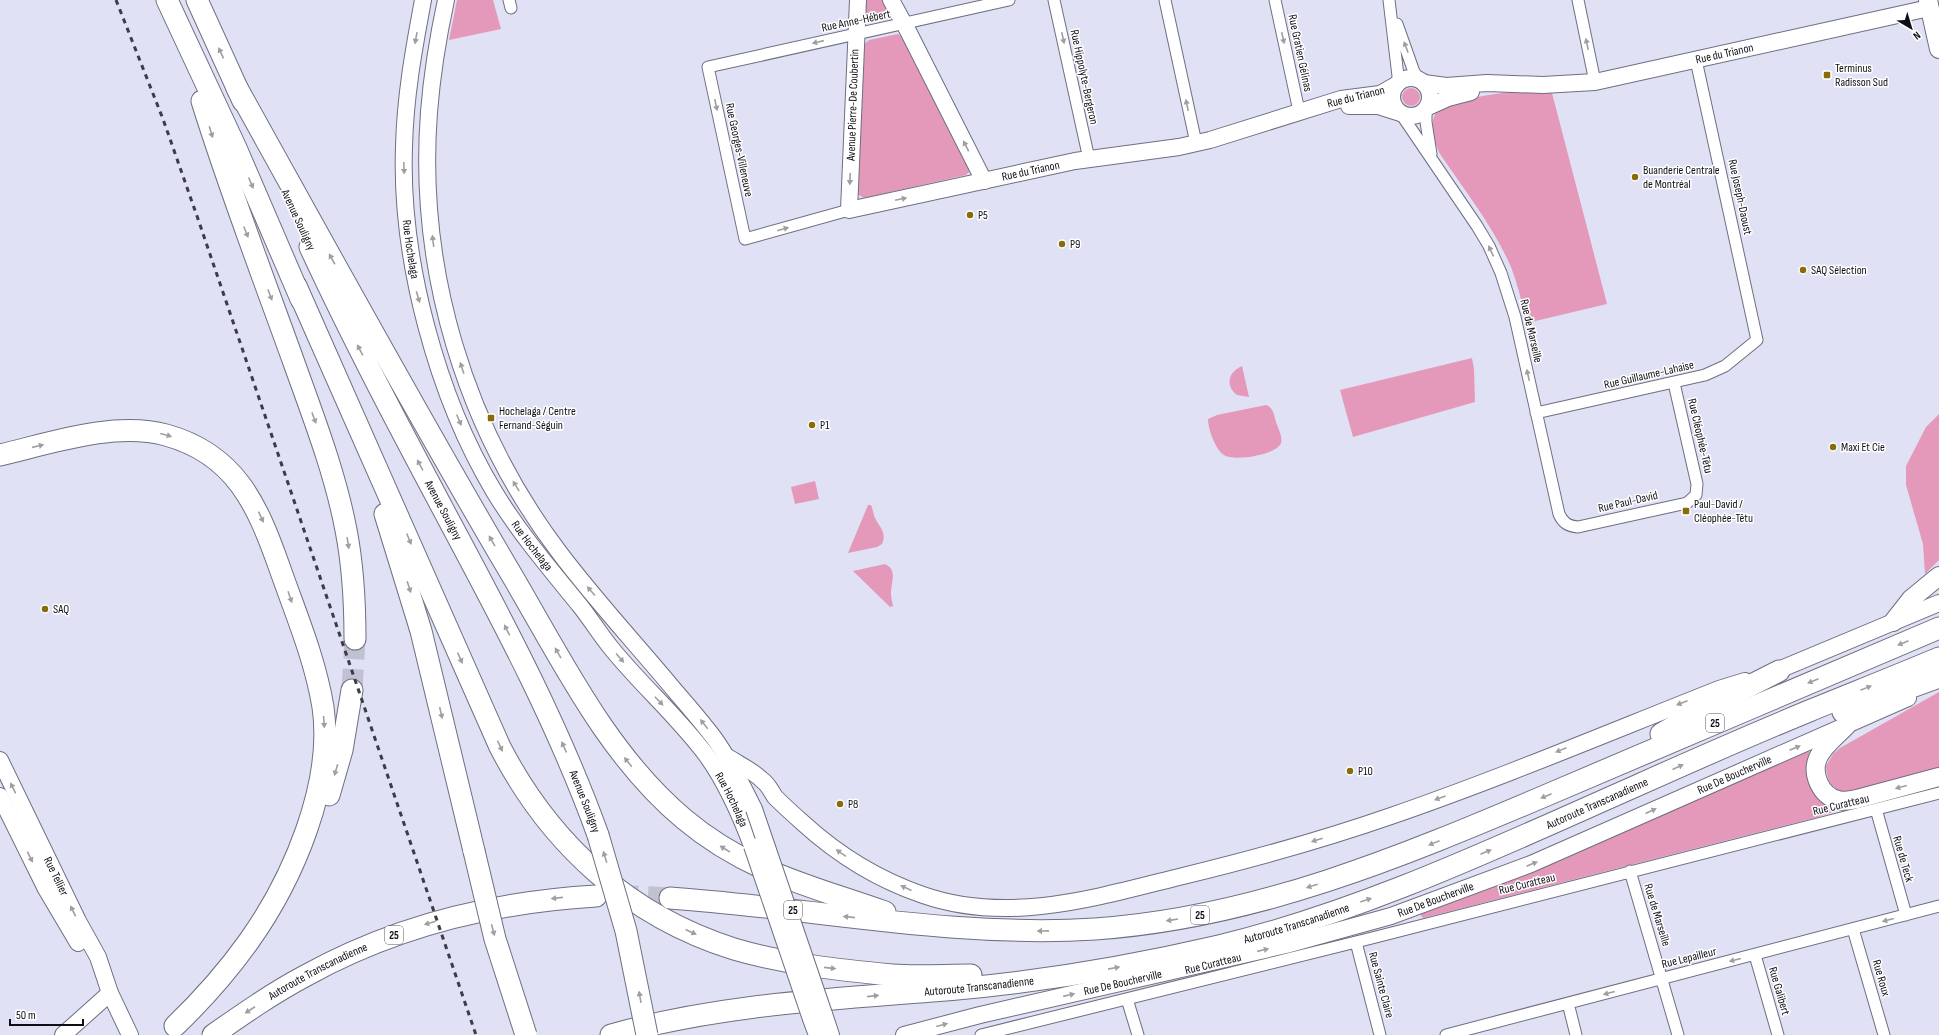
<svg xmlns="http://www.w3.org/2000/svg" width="1939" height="1035" viewBox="0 0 1939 1035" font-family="'Sofia Sans Condensed',sans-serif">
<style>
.green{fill:#e499bb}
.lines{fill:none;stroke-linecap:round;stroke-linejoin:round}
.highway-tunnel{stroke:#c0c1d3;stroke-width:21;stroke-dasharray:21 10;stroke-linecap:butt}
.street-casing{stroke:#6e6f81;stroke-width:13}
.secondary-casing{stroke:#6e6f81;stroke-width:18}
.primary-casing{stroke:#6e6f81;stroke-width:20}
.highway-casing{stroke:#6e6f81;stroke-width:23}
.street{stroke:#fff;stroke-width:11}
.secondary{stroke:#fff;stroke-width:16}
.primary{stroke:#fff;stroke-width:18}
.highway{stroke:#fff;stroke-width:21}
.rail{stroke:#3c3c46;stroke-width:3;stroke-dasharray:5 5;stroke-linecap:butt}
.secondary-bridge-casing{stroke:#6e6f81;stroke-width:18;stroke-linecap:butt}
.highway-bridge-casing{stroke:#6e6f81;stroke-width:23;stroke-linecap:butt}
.secondary-bridge{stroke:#fff;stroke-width:16}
.highway-bridge{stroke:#fff;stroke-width:21}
.oneway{fill:#9f9fa1}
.poi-dot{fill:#876c09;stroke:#fff;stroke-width:1.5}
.labels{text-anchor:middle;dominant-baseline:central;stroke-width:3;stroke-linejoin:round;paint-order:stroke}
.shield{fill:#fff;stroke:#56565b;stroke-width:1}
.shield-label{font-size:11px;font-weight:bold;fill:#0e0e15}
.street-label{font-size:12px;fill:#0e0e15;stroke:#fff}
.poi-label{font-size:12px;fill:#0e0e15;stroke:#fff;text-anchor:start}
</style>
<rect width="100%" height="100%" fill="#e0e1f5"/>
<path class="green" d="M457,0H493L501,29L449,40Z
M863,0H885L888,11L887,16L873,21L868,20L865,16Z
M898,34L902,37L970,171L966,175L864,198L857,194L863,45L869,40Z
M1402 97a9 9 0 1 1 18 0a9 9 0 1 1-18 0Z
M1510,92L1552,93L1607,304L1527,323C1522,304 1518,285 1511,267C1493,226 1465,191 1440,154C1433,139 1428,123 1438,109C1462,99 1485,95 1510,92Z
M1472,358L1474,369L1475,402L1353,437L1340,390Z
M1242,366L1249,397L1237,395C1225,386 1228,372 1242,366Z
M1266,405C1273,407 1274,415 1276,422C1278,428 1283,437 1281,443C1277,455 1234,462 1224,455C1215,449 1208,429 1208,419L1217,415Z
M1939,414V560L1925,574L1923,544L1906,485V466L1926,427Z
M815,481L819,499L795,504L791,487Z
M868,505H871C873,509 873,514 875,518C880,528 887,532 882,544L877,547L848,553Z
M885,564C898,570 891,582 891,593C891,597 892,601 893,606L890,607L853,571Z
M1939,692V770L1850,795C1834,791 1826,782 1826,766L1833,754L1840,748Z
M1809,751L1821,798L1838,810L1818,817L1451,911L1423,918L1419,913L1576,852Z"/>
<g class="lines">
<path class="highway-tunnel" d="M352,690L355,639
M617,895L670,898"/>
<defs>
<path id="street" d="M509,0L511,8
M1054,0L1089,159
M1165,0L1196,143
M1275,0L1299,111
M1389,0L1398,76V84
M1578,0L1595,82
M1397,24L1414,72L1421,82
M1426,109V122L1431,154
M1401,114L1477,226L1489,246L1501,273L1515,317L1559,514C1563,523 1568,526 1578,527L1687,503L1696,495L1697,484L1674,383
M849,210L745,239L708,67L1009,0
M1536,413L1705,375L1725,366L1757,340L1696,60
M1876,809L1906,915
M1630,871L1678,1035
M1853,929L1884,1035
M1356,942L1380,1035
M1755,955L1778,1035
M1127,999L1138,1035
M1568,1003L1576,1035
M981,1035L1372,938L1939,793
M1446,1035L1939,906"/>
<g id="secondary">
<path id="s1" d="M423,0C414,48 405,97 404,147C400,259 437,397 495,493C520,534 551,570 581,607C592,621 601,636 612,649C642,686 679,718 707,756C727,784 740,814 752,846"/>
<path d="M446,0C438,37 432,74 429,112C417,269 465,428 559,552C595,600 638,646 676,692C689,707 702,722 714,738C730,760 742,785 754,809"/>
<path id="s2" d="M858,0L849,210L1075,161L1179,147L1210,140L1341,99L1380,94L1396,85"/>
<path d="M891,0L908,31L984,181"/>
<circle cx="1411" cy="97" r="19"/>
<path id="s3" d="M1424,83L1446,86L1487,83L1543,85L1595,82L1929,8"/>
<path d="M1349,106H1378L1400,113"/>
<path d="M1428,107L1448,98L1471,92"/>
<path d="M1769,674L1939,603"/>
<path d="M726,756C738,764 752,770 762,780C768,784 771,791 775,797C784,806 794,815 803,823C837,854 879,880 923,895C1009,925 1098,897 1183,876C1253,859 1322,840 1391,816C1501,778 1610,732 1719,689L1745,681"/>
<path id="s4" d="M0,760L78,921L98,957L110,993L130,1035"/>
<path d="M0,796L46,889L78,943"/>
<path d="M824,1014L831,1035"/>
<path d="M811,1019L817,1035"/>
<path d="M63,1035L110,993"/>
<path id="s5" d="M904,1035L980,1015L1286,945L1391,916L1531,864L1908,698"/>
</g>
<path id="primary" d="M1928,0L1939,49
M1893,622L1911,599L1939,576
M1847,725C1838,735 1823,746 1818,758C1811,774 1821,796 1838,800C1844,802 1851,800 1857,799L1939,777"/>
<g id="highway">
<path d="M167,0L236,148L301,299"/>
<path d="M197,0L243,101"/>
<path d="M237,88C326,248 414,409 507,567C559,654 605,753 684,819C747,872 811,886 885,912"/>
<path d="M202,101C229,188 262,274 293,360C313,416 335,472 346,530C353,566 355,602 355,639"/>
<path id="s6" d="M310,247C354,342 403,434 452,526C506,627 559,727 598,835"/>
<path d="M296,286L500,747C550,844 629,916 734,949C785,964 839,970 892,975C918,977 945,975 971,975"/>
<path d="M0,455C51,443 115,421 166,435C235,454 257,504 279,566C295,612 315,658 323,707C334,784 293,879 249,941C227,972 202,1000 175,1026"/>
<path d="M385,514L421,631L474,851"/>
<path d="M1843,712L1939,677"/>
<path d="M1661,734L1702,710L1779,671"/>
<path d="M329,795L342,750L352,690"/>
<path d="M670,898C812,908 953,938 1095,929C1255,918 1401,857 1547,795C1678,740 1808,683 1939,628"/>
<path id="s7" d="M213,1035C243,1014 273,993 305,976C395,926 494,902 596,896"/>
<path id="s8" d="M611,1035C725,1003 840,999 957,989C1045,981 1133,966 1219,946C1364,911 1500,846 1636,786C1694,760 1751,735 1809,711C1853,693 1896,676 1939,658"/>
</g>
</defs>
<use href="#street" class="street-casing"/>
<use href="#secondary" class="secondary-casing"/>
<use href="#primary" class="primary-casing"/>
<use href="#highway" class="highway-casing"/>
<use href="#street" class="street"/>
<use href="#secondary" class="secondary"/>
<use href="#primary" class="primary"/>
<use href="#highway" class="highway"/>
<path class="rail" d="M116,0L163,119L198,219L476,1035"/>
<defs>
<path id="secondary-bridge" d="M754,809L824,1014
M752,846L811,1019"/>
<path id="highway-bridge" d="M598,835L626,931L647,1035
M474,851L495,939L526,1035"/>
</defs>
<use href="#secondary-bridge" class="secondary-bridge-casing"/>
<use href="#highway-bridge" class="highway-bridge-casing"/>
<use href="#secondary-bridge" class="secondary-bridge"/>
<use href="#highway-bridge" class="highway-bridge"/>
</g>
<defs><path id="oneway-solid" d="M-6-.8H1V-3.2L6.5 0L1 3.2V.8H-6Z"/></defs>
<g class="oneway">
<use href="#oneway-solid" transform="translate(416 38) rotate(100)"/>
<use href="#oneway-solid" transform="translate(1063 38) rotate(78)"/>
<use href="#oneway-solid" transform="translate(1283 38) rotate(78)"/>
<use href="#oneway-solid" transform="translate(818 42) rotate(167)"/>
<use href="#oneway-solid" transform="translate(1587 44) rotate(-102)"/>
<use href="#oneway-solid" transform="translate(1406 47) rotate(-110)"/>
<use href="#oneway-solid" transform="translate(221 53) rotate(-115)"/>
<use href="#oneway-solid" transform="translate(716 105) rotate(78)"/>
<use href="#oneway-solid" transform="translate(1187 105) rotate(-102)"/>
<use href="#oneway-solid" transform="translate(211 132) rotate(73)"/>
<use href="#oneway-solid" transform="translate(966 146) rotate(-117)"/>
<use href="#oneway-solid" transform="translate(404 168) rotate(88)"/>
<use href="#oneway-solid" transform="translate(850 179) rotate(92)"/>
<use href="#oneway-solid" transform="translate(251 183) rotate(67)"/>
<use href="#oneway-solid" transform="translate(901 199) rotate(-12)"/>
<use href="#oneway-solid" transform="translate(783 229) rotate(-16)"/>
<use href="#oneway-solid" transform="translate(246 232) rotate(68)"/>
<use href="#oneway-solid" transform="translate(433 241) rotate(-97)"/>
<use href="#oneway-solid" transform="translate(1491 251) rotate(-115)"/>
<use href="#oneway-solid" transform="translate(332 259) rotate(-119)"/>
<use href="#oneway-solid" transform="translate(270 295) rotate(70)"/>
<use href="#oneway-solid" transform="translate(418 297) rotate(74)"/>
<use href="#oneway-solid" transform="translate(360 350) rotate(-118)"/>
<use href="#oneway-solid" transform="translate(462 368) rotate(-108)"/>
<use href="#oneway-solid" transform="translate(1528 375) rotate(-103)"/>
<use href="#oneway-solid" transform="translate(314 418) rotate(70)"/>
<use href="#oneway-solid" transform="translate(459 420) rotate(67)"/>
<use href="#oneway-solid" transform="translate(166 435) rotate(15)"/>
<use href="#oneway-solid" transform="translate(38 446) rotate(-13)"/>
<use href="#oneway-solid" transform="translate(420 465) rotate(-118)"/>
<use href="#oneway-solid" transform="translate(516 486) rotate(-121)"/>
<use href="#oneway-solid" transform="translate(261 517) rotate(65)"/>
<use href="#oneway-solid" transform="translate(409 539) rotate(67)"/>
<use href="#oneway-solid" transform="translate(492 541) rotate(-120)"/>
<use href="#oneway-solid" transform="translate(348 543) rotate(81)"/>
<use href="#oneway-solid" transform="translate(409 587) rotate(72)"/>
<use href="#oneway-solid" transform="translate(591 591) rotate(-131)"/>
<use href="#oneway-solid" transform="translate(290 597) rotate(71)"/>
<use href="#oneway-solid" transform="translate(507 630) rotate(-117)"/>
<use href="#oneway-solid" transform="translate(1903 643) rotate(157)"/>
<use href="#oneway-solid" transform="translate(558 653) rotate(-120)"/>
<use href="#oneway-solid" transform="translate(460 658) rotate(66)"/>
<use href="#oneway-solid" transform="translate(620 658) rotate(49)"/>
<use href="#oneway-solid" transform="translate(1813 681) rotate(157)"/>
<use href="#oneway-solid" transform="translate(1866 688) rotate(-22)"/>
<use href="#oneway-solid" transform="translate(659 701) rotate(46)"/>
<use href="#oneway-solid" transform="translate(1682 703) rotate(159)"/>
<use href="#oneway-solid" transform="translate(441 713) rotate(77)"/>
<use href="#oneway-solid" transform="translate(324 722) rotate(86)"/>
<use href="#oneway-solid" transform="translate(704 724) rotate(-129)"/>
<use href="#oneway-solid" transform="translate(500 746) rotate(65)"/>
<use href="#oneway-solid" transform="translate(564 747) rotate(-114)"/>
<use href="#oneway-solid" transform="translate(1795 748) rotate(-23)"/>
<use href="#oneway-solid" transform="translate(1561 750) rotate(158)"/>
<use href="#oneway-solid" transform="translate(628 762) rotate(-129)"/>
<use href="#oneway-solid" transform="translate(1678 767) rotate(-24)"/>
<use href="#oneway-solid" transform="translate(336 770) rotate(106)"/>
<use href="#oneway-solid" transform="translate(1901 787) rotate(165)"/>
<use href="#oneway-solid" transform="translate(13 788) rotate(-116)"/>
<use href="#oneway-solid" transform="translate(1546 796) rotate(157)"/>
<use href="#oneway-solid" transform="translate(1440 798) rotate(160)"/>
<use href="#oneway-solid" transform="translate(1651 811) rotate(-24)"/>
<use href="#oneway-solid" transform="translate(1317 840) rotate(163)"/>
<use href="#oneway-solid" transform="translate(1434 843) rotate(158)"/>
<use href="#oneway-solid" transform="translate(725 849) rotate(-148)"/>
<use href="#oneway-solid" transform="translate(1486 852) rotate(-23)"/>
<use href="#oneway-solid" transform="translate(841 853) rotate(-146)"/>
<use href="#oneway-solid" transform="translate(30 857) rotate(64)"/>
<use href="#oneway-solid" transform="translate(605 857) rotate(-107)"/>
<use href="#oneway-solid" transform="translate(1532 864) rotate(-23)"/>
<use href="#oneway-solid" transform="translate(1312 886) rotate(163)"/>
<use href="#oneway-solid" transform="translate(906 888) rotate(-156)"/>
<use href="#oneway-solid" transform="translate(557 898) rotate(174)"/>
<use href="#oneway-solid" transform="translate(1366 900) rotate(-19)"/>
<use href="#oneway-solid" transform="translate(73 911) rotate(-116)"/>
<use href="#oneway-solid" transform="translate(849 917) rotate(-174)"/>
<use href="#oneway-solid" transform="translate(1172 920) rotate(171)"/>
<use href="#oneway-solid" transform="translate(1888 920) rotate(165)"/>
<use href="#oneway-solid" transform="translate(430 923) rotate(164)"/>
<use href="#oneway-solid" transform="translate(493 930) rotate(75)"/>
<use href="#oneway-solid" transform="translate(1043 931) rotate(179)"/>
<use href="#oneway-solid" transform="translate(691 932) rotate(24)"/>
<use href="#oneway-solid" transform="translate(1263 950) rotate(-13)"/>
<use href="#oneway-solid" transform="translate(1735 960) rotate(166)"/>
<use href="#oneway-solid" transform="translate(830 968) rotate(6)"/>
<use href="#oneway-solid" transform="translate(1114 968) rotate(-11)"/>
<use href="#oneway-solid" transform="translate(1609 993) rotate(165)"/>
<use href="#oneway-solid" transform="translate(1069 995) rotate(-13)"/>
<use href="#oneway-solid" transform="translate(873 996) rotate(-6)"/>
<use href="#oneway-solid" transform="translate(640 997) rotate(-100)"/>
<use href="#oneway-solid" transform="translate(250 1010) rotate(147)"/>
<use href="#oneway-solid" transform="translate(942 1025) rotate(-15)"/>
</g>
<g class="poi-dot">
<rect x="1823" y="71" width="8" height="8" rx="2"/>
<circle cx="1635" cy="177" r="4"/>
<circle cx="970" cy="215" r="4"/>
<circle cx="1062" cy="244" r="4"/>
<circle cx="1803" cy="270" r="4"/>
<rect x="487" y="414" width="8" height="8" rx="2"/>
<circle cx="812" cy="425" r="4"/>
<circle cx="1833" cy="447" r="4"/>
<rect x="1682" y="507" width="8" height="8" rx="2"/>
<circle cx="45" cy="609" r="4"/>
<circle cx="1350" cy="771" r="4"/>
<circle cx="840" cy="804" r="4"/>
</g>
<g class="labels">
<g class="shield">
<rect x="1706" y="714" width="18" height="18" rx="3"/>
<rect x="784" y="901" width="18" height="18" rx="3"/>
<rect x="1191" y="906" width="18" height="18" rx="3"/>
<rect x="385" y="926" width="18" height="18" rx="3"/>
</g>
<g class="shield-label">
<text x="1715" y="723">25</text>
<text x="793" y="910">25</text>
<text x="1200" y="915">25</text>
<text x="394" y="935">25</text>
</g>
<g class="street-label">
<text transform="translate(856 21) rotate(-12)">Rue Anne-Hébert</text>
<text transform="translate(1300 53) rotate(78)">Rue Gratien Gélinas</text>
<text stroke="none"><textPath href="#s3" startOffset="304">Rue du Trianon</textPath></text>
<text transform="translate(1084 77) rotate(78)">Rue Hippolyte-Bergeron</text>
<text transform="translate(1356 97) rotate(-14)">Rue du Trianon</text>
<text transform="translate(853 105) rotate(-88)">Avenue Pierre-De Coubertin</text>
<text transform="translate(739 150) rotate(78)">Rue Georges-Villeneuve</text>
<text stroke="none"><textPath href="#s2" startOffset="396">Rue du Trianon</textPath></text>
<text transform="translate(1740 197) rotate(78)">Rue Joseph-Daoust</text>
<text transform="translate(298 220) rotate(65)">Avenue Souligny</text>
<text stroke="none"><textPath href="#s1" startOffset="251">Rue Hochelaga</textPath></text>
<text transform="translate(1531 331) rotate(77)">Rue de Marseille</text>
<text transform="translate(1649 375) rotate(-13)">Rue Guillaume-Lahaise</text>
<text transform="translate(1700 436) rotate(77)">Rue Cléophée-Têtu</text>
<text transform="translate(1628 502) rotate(-13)">Rue Paul-David</text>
<text stroke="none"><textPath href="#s6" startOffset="295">Avenue Souligny</textPath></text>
<text stroke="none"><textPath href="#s1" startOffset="575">Rue Hochelaga</textPath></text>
<text stroke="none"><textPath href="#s5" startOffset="873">Rue De Boucherville</textPath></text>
<text stroke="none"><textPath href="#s1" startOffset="899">Rue Hochelaga</textPath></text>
<text stroke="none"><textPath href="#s6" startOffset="619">Avenue Souligny</textPath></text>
<text stroke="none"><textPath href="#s8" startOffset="1020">Autoroute Transcanadienne</textPath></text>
<text transform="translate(1841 805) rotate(-14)">Rue Curatteau</text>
<text transform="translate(1903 859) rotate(74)">Rue de Teck</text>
<text stroke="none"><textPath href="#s4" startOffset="129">Rue Tellier</textPath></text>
<text transform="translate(1527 884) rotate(-14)">Rue Curatteau</text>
<text stroke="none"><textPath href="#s5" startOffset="549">Rue De Boucherville</textPath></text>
<text transform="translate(1657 915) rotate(73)">Rue de Marseille</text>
<text stroke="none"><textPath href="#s8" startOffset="696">Autoroute Transcanadienne</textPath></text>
<text transform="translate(1689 958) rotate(-14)">Rue Lepailleur</text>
<text transform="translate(1213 964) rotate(-14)">Rue Curatteau</text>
<text stroke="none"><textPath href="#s7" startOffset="123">Autoroute Transcanadienne</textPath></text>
<text transform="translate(1881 978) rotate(74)">Rue Roux</text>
<text stroke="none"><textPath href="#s5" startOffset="225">Rue De Boucherville</textPath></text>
<text stroke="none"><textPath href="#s8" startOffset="372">Autoroute Transcanadienne</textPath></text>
<text transform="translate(1381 985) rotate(75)">Rue Sainte Claire</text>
<text transform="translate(1779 991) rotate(74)">Rue Galibert</text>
</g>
<g class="poi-label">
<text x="1835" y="68">Terminus<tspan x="1835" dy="14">Radisson Sud</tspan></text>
<text x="1643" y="170">Buanderie Centrale<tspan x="1643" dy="14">de Montréal</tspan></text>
<text x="978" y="215">P5</text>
<text x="1070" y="244">P9</text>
<text x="1811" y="270">SAQ Sélection</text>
<text x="499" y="411">Hochelaga / Centre<tspan x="499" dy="14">Fernand-Séguin</tspan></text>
<text x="820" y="425">P1</text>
<text x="1841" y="447">Maxi Et Cie</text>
<text x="1694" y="504">Paul-David /<tspan x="1694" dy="14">Cléophée-Têtu</tspan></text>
<text x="53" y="609">SAQ</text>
<text x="1358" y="771">P10</text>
<text x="848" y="804">P8</text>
</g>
</g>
<g transform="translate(1911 28) rotate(142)" stroke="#ffffff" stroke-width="3" paint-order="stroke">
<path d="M0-3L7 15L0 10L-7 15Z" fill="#0e0e15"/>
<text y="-6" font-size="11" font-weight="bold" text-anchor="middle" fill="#0e0e15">N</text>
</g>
<path d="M10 1019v6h73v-6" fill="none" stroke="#0e0e15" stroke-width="2"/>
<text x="16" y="1019" font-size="12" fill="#0e0e15" stroke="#ffffff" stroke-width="3" paint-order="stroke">50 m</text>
</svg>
